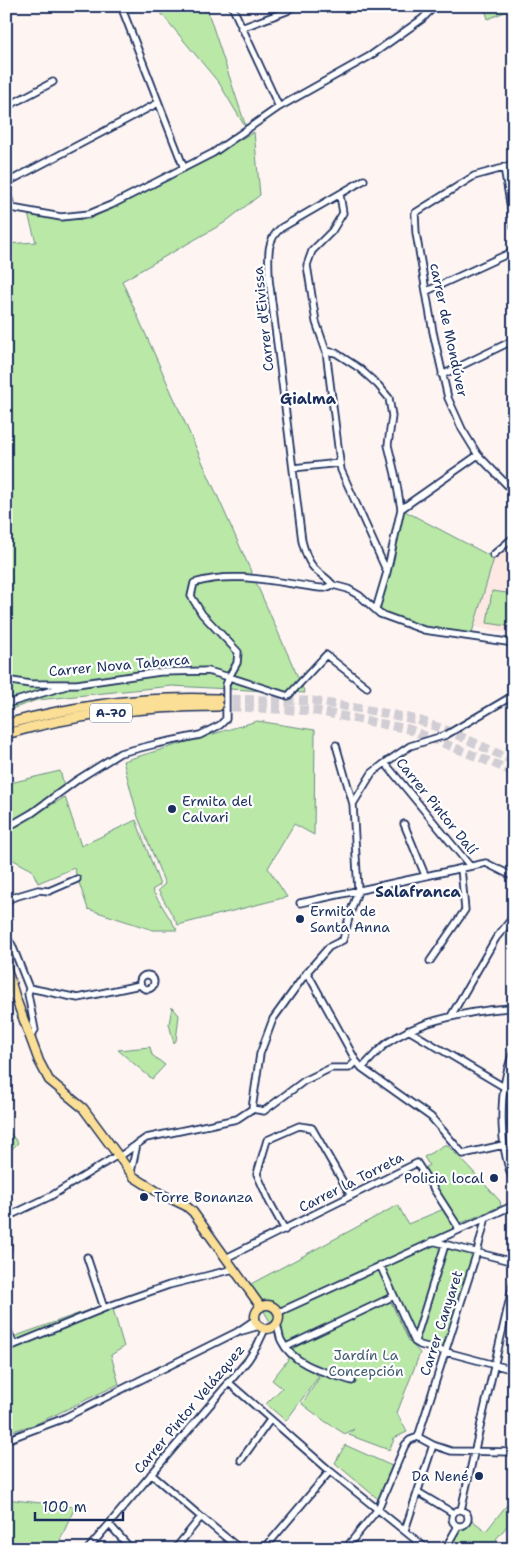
<svg xmlns="http://www.w3.org/2000/svg" width="520" height="1555" viewBox="0 0 520 1555" font-family="'Shantell Sans',sans-serif">
<style>
.built{fill:#fde8e3}
.green{fill:#bae8a7;stroke:#6a8c82}
.lines{fill:none;stroke-linecap:round;stroke-linejoin:round}
.highway-tunnel{stroke:#d1cdd4;stroke-width:9;stroke-dasharray:9 4.5;stroke-linecap:butt}
.minor-casing{stroke:#1b2f5e;stroke-width:9}
.major-casing{stroke:#1b2f5e;stroke-width:11}
.highway-casing{stroke:#1b2f5e;stroke-width:12}
.minor{stroke:#fff;stroke-width:5.5}
.major{stroke:#fbdf96;stroke-width:8}
.highway{stroke:#fbdf96;stroke-width:9}
.poi-dot{fill:#1b2f5e;stroke:#fff;stroke-width:2}
.labels{text-anchor:middle;dominant-baseline:central;stroke-width:4.5;stroke-linejoin:round;paint-order:stroke}
.shield{fill:#fff;stroke:#5f6d8e;stroke-width:1}
.shield-label{font-size:12px;font-weight:bold;fill:#1b2f5e}
.street-label{font-size:14px;fill:#1b2f5e;stroke:#fff}
.poi-label{font-size:14px;fill:#1b2f5e;stroke:#fff;text-anchor:start}
.park-label{font-size:14px;fill:#435d70;stroke:#fff}
.neighbourhood-label{font-size:15px;font-weight:bold;fill:#1b2f5e;stroke:#fff}
</style>
<rect width="100%" height="100%" fill="#fef5f2"/>
<filter id="ink" filterUnits="userSpaceOnUse"><feTurbulence type="fractalNoise" baseFrequency=".02" numOctaves="2"/><feDisplacementMap in="SourceGraphic" scale="10" xChannelSelector="R" yChannelSelector="G"/><feConvolveMatrix kernelMatrix="1 2 1 2 8 2 1 2 1" color-interpolation-filters="sRGB"/></filter>
<g filter="url(#ink)">
<path class="built" d="M514,543V634L474,627L494,558Z"/>
<path class="green" d="M155,6H206L247,130L219,83Z
M484,6H514V8L488,19Z
M254,132L260,195L224,223L122,281L305,693L172,686L37,700L6,711V244L36,242L28,214L59,220L90,219Z
M401,509L494,558L471,636L424,630L376,609Z
M492,591L514,594V627L487,623Z
M257,721L315,730L314,835L294,824L268,868L287,897L178,925L158,890L165,884L138,817L123,761Z
M60,771L65,788L6,828V784Z
M65,797L81,846L136,820L160,885L152,890L177,930H153L88,909L74,868L38,883L32,870L6,856L7,831Z
M172,1007L179,1015L176,1041L174,1043L169,1024Z
M150,1047L152,1055L165,1065L152,1079L118,1050Z
M514,1100V1163L507,1121L509,1101Z
M6,1128L18,1143L6,1155Z
M446,1144L467,1165L500,1201L501,1206L457,1225L459,1230L433,1241L477,1252L445,1352L415,1342L394,1296L390,1300L409,1341L420,1353L397,1413L407,1432L392,1439L394,1440L389,1450L349,1435L354,1429L345,1434L326,1422L302,1404L321,1375L304,1366L288,1352L294,1344L286,1347L281,1341L249,1285L398,1205L408,1224L446,1208L422,1170L429,1165L424,1157Z
M6,1213H12V1250L6,1253Z
M111,1302L124,1347L111,1355L119,1384L36,1424L6,1433V1322L13,1337Z
M290,1357L299,1364L319,1376L286,1421L266,1404L282,1388L272,1380Z
M345,1445L392,1466L378,1499L335,1463Z
M6,1499L75,1507L56,1549H6Z
M510,1501L514,1504V1518L496,1539L508,1549H445L458,1526C465,1526 467,1523 468,1517L486,1531Z"/>
<g class="lines">
<path class="highway-tunnel" d="M218,699L313,701L374,711L418,720L451,732L514,761
M218,706L316,711L408,729L505,768L514,773"/>
<defs>
<path id="minor" d="M121,6L184,168
M232,6L279,107
M241,28L287,11L293,6
M6,107L53,82
M514,165L474,176L415,213L416,233L433,332L448,398L462,429L478,455L514,492
M504,167L514,227
M6,183L158,103
M6,191L12,208
M340,195L343,213L332,231L312,251L307,265L316,322L326,351L341,470L387,572L376,609
M6,207L61,217L89,214L111,205L213,153L279,107L370,56L422,19L435,6
M427,291L514,251
M326,351L336,353L359,368L378,385L389,398L392,416L388,445L395,474L401,509L387,572
M442,375L514,340
M293,468L340,463
M401,509L478,455
M493,555L514,537
M333,585C327,578 323,576 317,571C308,563 305,552 302,541L269,279C269,259 265,241 281,228L364,180
M6,680L30,684H77L160,672L208,671L229,677L237,663L238,652L202,614L191,596L194,583C236,570 278,583 320,588H325L333,585L348,589L360,596L380,614L424,630L514,643
M6,704L66,686
M385,763L470,866
M353,804L372,773L385,763L410,746L446,735L514,695
M404,824L425,875
M6,828L32,813L77,780L120,753L156,744L200,735L220,725L226,719V685L229,677L288,696L326,655L367,687
M6,903L11,898L38,890L49,891L77,879
M300,903L486,863L514,877
M6,937L12,945L29,988L28,994L35,1030L30,1037
M430,961L465,910L461,868
M307,972L356,1061L362,1068L431,1117L463,1154L503,1145
M140 982a7 7 0 1 1 14 0a7 7 0 1 1-14 0Z
M29,988L78,998L140,985
M6,993L16,999
M451,1016L496,938L514,916
M408,1030L514,1093
M514,1051C498,1088 498,1145 514,1182
M362,1068C370,1060 378,1050 387,1043C415,1024 442,1018 475,1012C488,1010 500,1008 514,1008
M252,1109L264,1111L304,1081L331,1068H349L356,1061
M119,1157L146,1138L237,1119L252,1109L260,1054L273,1019L307,972L329,947L343,940L350,914L358,891L353,804L336,745
M131,1172L137,1144
M6,1219L9,1216L51,1196L118,1155
M285,1230L269,1201L257,1174L267,1140L299,1126L312,1128L351,1196
M432,1241L514,1262
M87,1257L104,1308
M226,1258L417,1163L457,1225L459,1230
M380,1265L415,1342L420,1345L514,1370
M279,1312L514,1205
M277,1325C279,1330 279,1336 281,1340C293,1366 328,1373 352,1381
M6,1326L14,1345L112,1305L169,1285L234,1269
M242,1331L259,1326
M415,1341L445,1245
M286,1347L394,1296
M228,1382L330,1471L427,1549
M418,1437L477,1252L486,1217
M418,1437L433,1445L451,1451L514,1452
M6,1440L62,1419L237,1332L256,1319
M241,1460L270,1420
M151,1474L201,1517L240,1549
M418,1492L453,1513
M452 1518a8 8 0 1 1 16 0a8 8 0 1 1-16 0Z
M461,1510L514,1280
M109,1524L131,1549
M405,1530L433,1445
M88,1549L248,1360L257,1346L265,1329
M175,1549L201,1517
M264,1549L330,1471
M345,1549L378,1509L405,1445L410,1440L418,1437
M445,1549L458,1526"/>
<path id="major" d="M6,966L16,999L39,1061L49,1080L83,1108L134,1177L161,1194L186,1206L193,1212L261,1307
M255 1317a12 12 0 1 1 24 0a12 12 0 1 1-24 0Z"/>
<path id="highway" d="M6,724C76,705 146,696 218,699
M6,734C75,714 147,706 218,706"/>
</defs>
<use href="#minor" class="minor-casing"/>
<use href="#major" class="major-casing"/>
<use href="#highway" class="highway-casing"/>
<use href="#minor" class="minor"/>
<use href="#major" class="major"/>
<use href="#highway" class="highway"/>
</g>
</g>
<g class="poi-dot">
<circle cx="172" cy="809" r="5"/>
<circle cx="300" cy="919" r="5"/>
<circle cx="494" cy="1178" r="5"/>
<circle cx="144" cy="1197" r="5"/>
<circle cx="479" cy="1476" r="5"/>
</g>
<g class="labels">
<rect class="shield" x="90" y="703.5" width="42" height="19" rx="4"/>
<g class="shield-label">
<text x="111" y="713">A-70</text>
</g>
<g class="street-label">
<text transform="translate(263 319) rotate(-96)">Carrer d'Eivissa</text>
<text transform="translate(449 330) rotate(78)">carrer de Mondúver</text>
<text transform="translate(119 665) rotate(-5)">Carrer Nova Tabarca</text>
<text transform="translate(437 806) rotate(51)">Carrer Pintor Dalí</text>
<text transform="translate(351 1182) rotate(-27)">Carrer la Torreta</text>
<text transform="translate(441 1323) rotate(-72)">Carrer Canyaret</text>
<text transform="translate(189 1409) rotate(-50)">Carrer Pintor Velázquez</text>
</g>
<g class="poi-label">
<text x="182" y="801">Ermita del<tspan x="182" dy="16">Calvari</tspan></text>
<text x="310" y="911">Ermita de<tspan x="310" dy="16">Santa Anna</tspan></text>
<text x="484" y="1178" text-anchor="end">Policia local</text>
<text x="154" y="1197">Torre Bonanza</text>
<text x="469" y="1476" text-anchor="end">Da Nené</text>
</g>
<g class="park-label">
<text x="366" y="1355">Jardín La<tspan x="366" dy="16">Concepción</tspan></text>
</g>
<g class="neighbourhood-label">
<text x="308" y="399">Gialma</text>
<text x="418" y="892">Salafranca</text>
</g>
</g>
<rect width="520" height="1555" fill="none" stroke="#fff" stroke-width="25"/>
<rect x="12" y="12" width="495" height="1530" fill="none" stroke="#1b2f5e" stroke-width="2" filter="url(#ink)"/>
<path d="M35 1512v8h88v-8" fill="none" stroke="#1b2f5e" stroke-width="2.5"/>
<text x="42" y="1512" font-size="15" fill="#1b2f5e" stroke="#ffffff" stroke-width="4" paint-order="stroke">100 m</text>
</svg>
